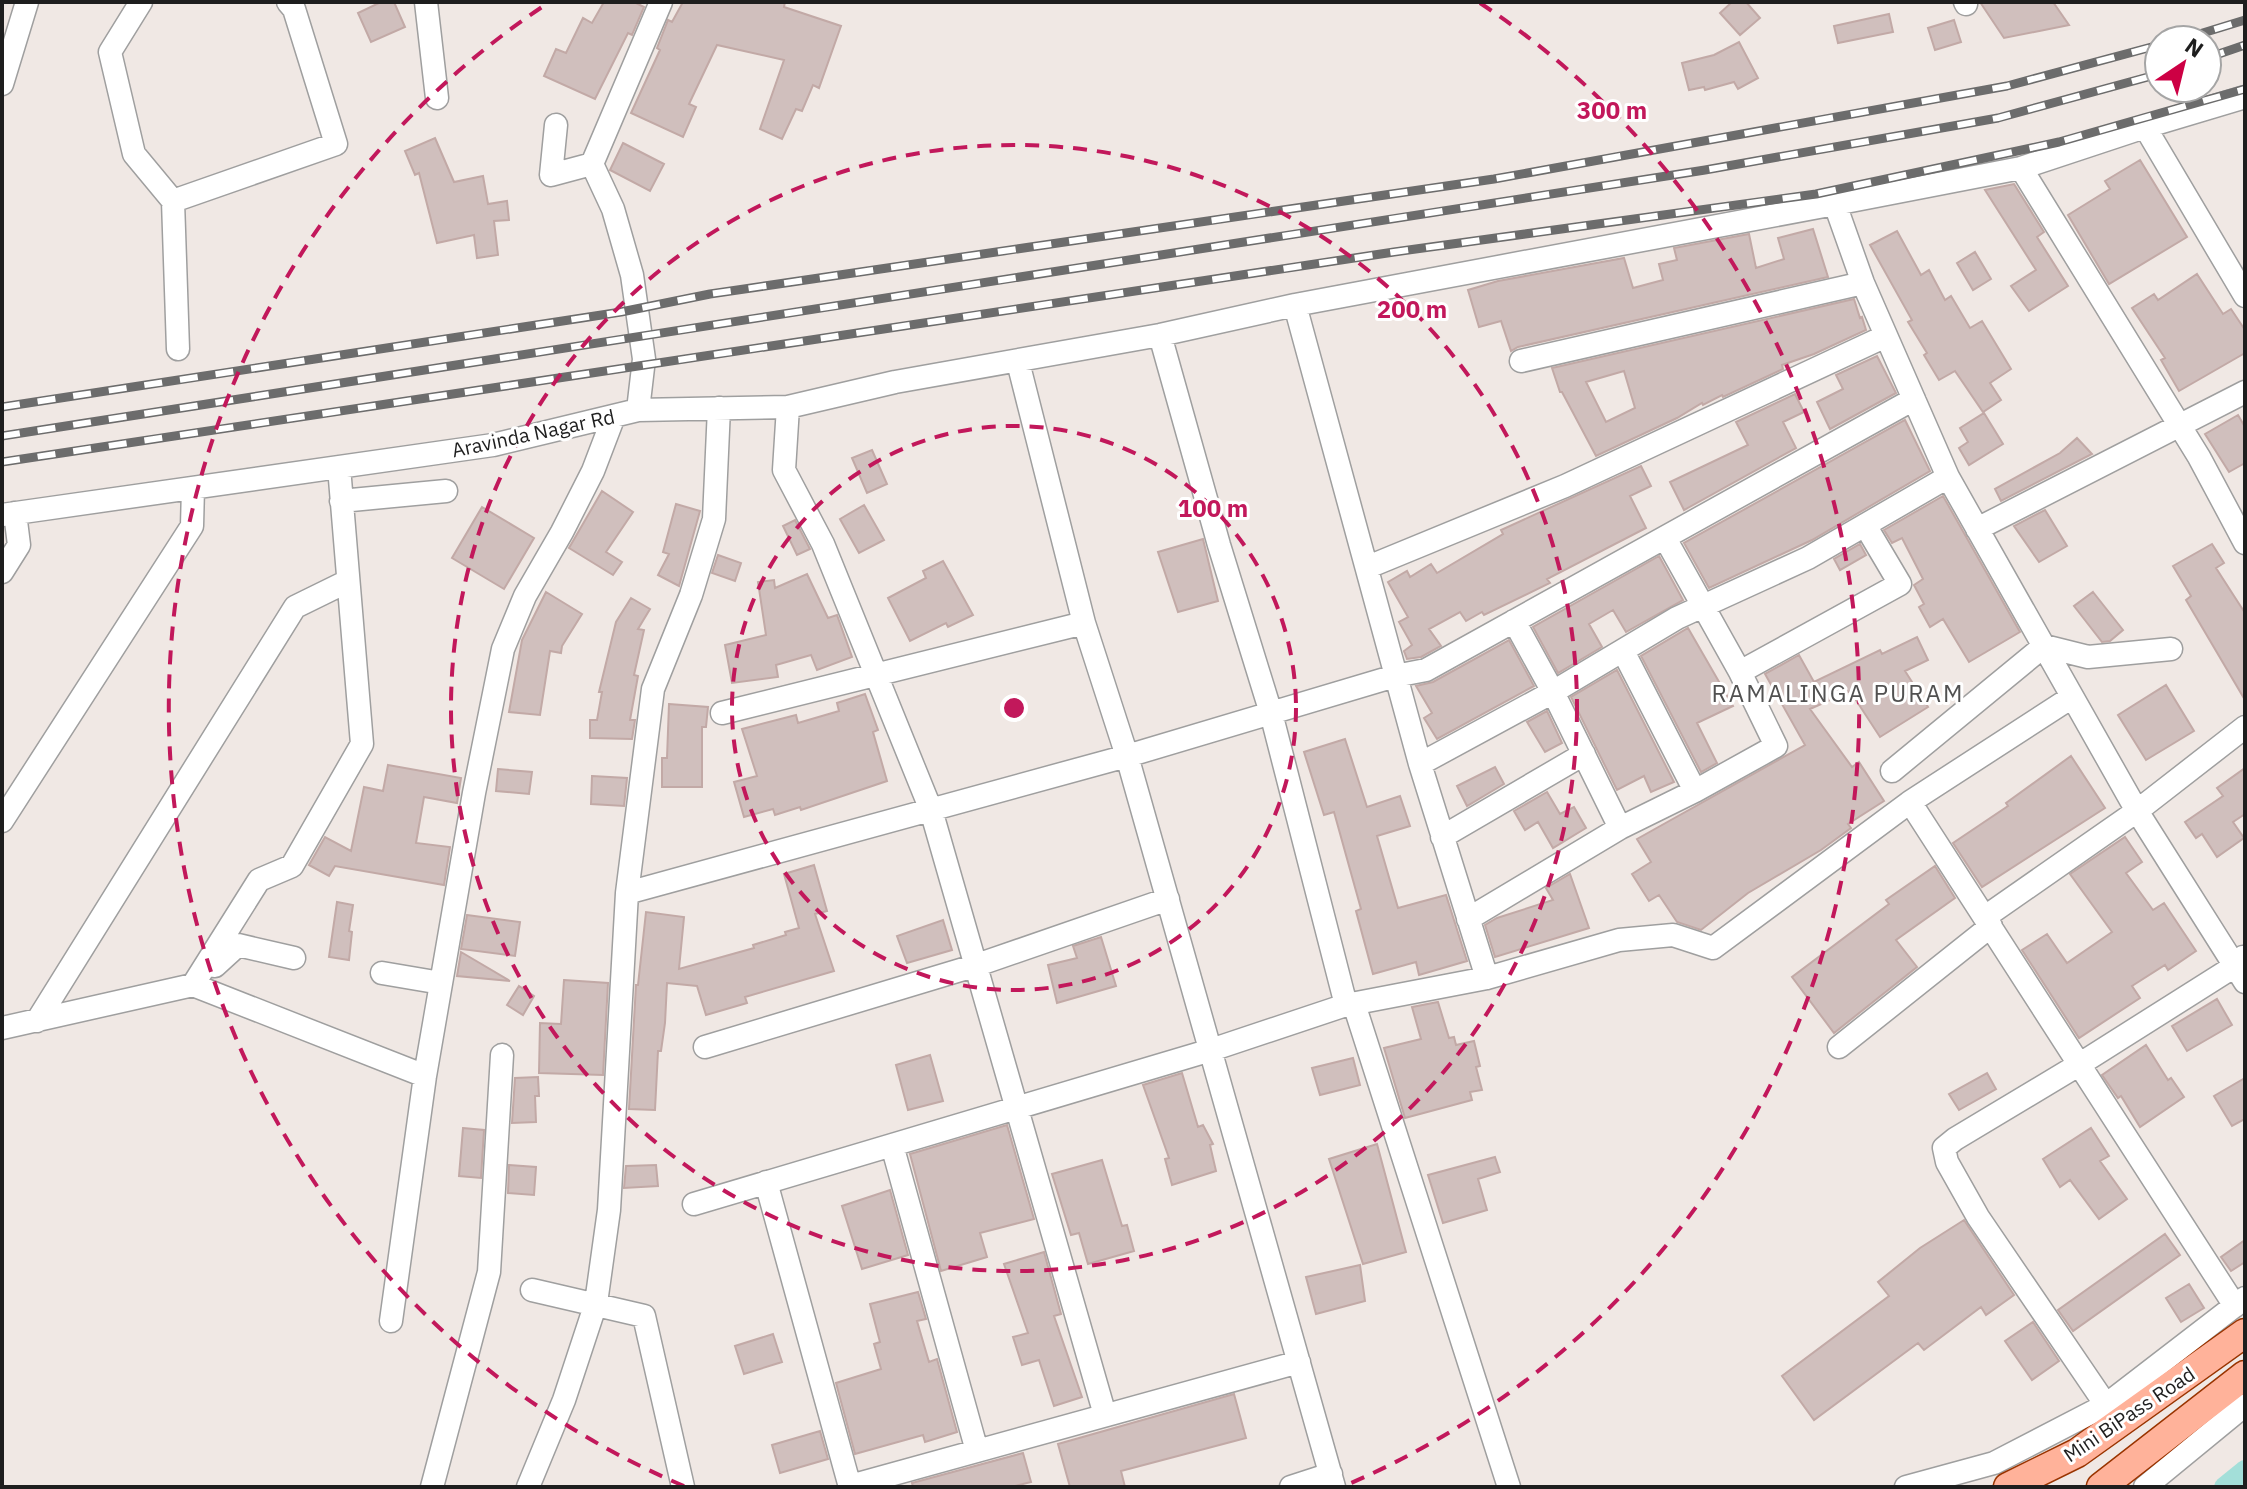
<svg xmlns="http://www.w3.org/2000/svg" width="2247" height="1489" viewBox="0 0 2247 1489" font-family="'IBM Plex Sans',sans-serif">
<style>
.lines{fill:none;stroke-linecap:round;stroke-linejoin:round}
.canal{stroke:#a3dfd9;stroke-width:20}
.building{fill:#d0bfbd;stroke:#c2a9a6;stroke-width:2;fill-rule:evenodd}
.minor-casing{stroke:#9f9f9f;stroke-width:25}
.major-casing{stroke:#993400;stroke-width:31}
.minor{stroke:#fff;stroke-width:22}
.major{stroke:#ffb29a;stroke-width:28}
.rail-casing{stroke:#6c6c6c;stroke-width:9}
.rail{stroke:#fff;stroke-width:6;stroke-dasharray:18;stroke-linecap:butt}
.ring{fill:none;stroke:#c2185b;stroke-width:4;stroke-dasharray:14 10}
.labels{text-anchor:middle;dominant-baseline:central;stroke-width:6;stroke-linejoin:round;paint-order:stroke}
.street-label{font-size:20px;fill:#1e1e1e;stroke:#fff}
.quarter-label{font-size:24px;letter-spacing:2px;fill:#515151;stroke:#fff}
.centre{fill:#c2185b;stroke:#fff;stroke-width:4}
.ring-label{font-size:24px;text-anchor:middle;font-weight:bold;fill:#c2185b;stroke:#fff;stroke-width:6;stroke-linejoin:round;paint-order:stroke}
</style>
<rect width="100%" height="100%" fill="#f0e8e4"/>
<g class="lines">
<path class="canal" d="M2224,1487L2245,1470"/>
</g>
<path class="building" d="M381,2H394L405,27L371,42L358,13Z
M604,2H634L644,7L632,35L628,33L595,99L544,76L556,49L566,53L583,18L592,23Z
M683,2H785L784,7L841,26L819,88L813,85L802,111L796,109L782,139L760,129L784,60L717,45L689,104L696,107L683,137L631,113L660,50L657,48L668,20L672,22Z
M1732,2H1746L1760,18L1740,35L1720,13Z
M1980,2H2053L2069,25L2004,38Z
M1889,14L1893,32L1838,43L1834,26Z
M1954,20L1961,42L1935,50L1928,28Z
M1739,42L1758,78L1738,89L1734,82L1705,90L1704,87L1689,90L1682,63L1714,55Z
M435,138L454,182L483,176L488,204L507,201L509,220L494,221L498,255L477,258L474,235L437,243L419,173L415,175L405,151Z
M623,143L664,164L650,191L610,170Z
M2140,160L2187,237L2109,284L2068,215L2110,189L2105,181Z
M2014,184L2044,232L2037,237L2068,286L2029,311L2011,286L2036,270L1985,190Z
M1813,229L1828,277L1518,347L1511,351L1501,321L1479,327L1468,290L1498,281L1624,258L1633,288L1663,280L1659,264L1677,260L1674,248L1749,234L1756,268L1784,259L1778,238Z
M1897,231L1921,275L1929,270L1945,300L1951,296L1970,328L1982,321L2011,369L1990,383L2001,400L1983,412L1955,371L1939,380L1924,355L1927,353L1908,322L1912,320L1870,245Z
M1975,252L1991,279L1973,290L1957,263Z
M2197,274L2223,314L2231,309L2245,330V353L2179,391L2161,360L2165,358L2132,308L2154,294L2158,300Z
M1854,299L1860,318L1862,317L1866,330L1814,354L1782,365L1783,369L1723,397L1722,395L1703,405L1702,403L1677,418L1596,456L1562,392H1560L1552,368ZM1624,371L1635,408L1606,422L1586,382Z
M1877,356L1896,393L1830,429L1817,402L1843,389L1836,375Z
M1795,394L1804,412L1783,422L1796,448L1684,510L1670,482L1748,445L1736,422Z
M1984,413L2003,444L1969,465L1959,448L1968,442L1960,428Z
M2238,415L2245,427V463L2229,472L2205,434Z
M1905,420L1930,471L1812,540L1709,588L1684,543Z
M2077,438L2092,454L2001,501L1995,489L2060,453Z
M872,450L887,484L867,493L852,458Z
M1641,466L1651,486L1630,496L1646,528L1547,579L1550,583L1484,615L1482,612L1466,621L1460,612L1429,629L1441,646L1421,657L1407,659L1404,651L1412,645L1399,622L1408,617L1388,582L1407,571L1410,577L1431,564L1437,573L1503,534L1501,530Z
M602,491L633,512L606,552L622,562L613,575L569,548Z
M1943,496L2020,632L1969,662L1943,619L1930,627L1919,607L1924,604L1914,585L1923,579L1902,538L1892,543L1884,530Z
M676,504L700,511L679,586L658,575L669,554L663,552Z
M864,505L884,540L859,553L840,519Z
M482,507L534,538L504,589L452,558Z
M2045,510L2067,546L2039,562L2014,526Z
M795,520L810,549L797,555L783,526Z
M1203,539L1218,601L1178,612L1158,552Z
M1860,544L1866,555L1840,570L1834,559Z
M2212,544L2224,563L2216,568L2245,613V700L2186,600L2191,596L2173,566Z
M718,555L741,563L735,581L712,573Z
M1659,556L1683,600L1626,632L1613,610L1589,624L1602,647L1558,673L1533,627Z
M943,561L973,615L948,627L946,623L910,641L888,598L926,578L923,571Z
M807,574L828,618L837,615L852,657L817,670L811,655L776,665L778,677L732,683L725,645L766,635L758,582L774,580L775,588Z
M546,592L582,614L562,646L561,653L550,651L540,715L509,712L522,640Z
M2093,592L2123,630L2110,641L2102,642L2074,606Z
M631,598L650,609L638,629L644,630L634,675L638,676L630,720H635L632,739L590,738V720H597L602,692H599L616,622Z
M1688,628L1733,706L1697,723L1717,763L1701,772L1641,656Z
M1917,637L1928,660L1905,671L1928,707L1880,737L1850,691L1810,709L1852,767L1859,762L1884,801L1848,824L1851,828L1821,850L1748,893L1701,930L1677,922L1659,895L1649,901L1632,874L1651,862L1637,839L1805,745L1765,674L1799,655L1814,682L1880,650L1882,654Z
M1509,640L1534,686L1437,739L1424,718L1432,713L1416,686L1433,682Z
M1617,670L1674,782L1651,792L1644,776L1617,790L1571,697Z
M2166,685L2194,731L2146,760L2118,715Z
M865,694L878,730L873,732L887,781L801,810L800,807L775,815L773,809L744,817L734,782L757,776L742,729L796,715L798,723L839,711L837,703Z
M669,704L708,707L706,727H702V787H662V758H667Z
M1547,711L1562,743L1545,752L1527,722Z
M1345,739L1367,807L1400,796L1410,826L1377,836L1398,908L1446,895L1467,961L1419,975L1416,962L1373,974L1356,911L1361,909L1334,812L1324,815L1304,752Z
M2071,756L2105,808L1982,887L1953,843L2008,806L2006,803Z
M388,765L461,778L457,803L424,797L416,843L450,847L444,885L335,866L329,876L309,865L325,837L351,851L364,787L383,791Z
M1495,767L1504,784L1467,806L1457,786Z
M2245,768V814L2233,822L2244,838L2217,857L2202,834L2196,838L2185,822L2223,796L2217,788Z
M498,769L532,772L529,794L496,791Z
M592,776L627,778L624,806L591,804Z
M1547,792L1560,814L1574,807L1586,828L1553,848L1538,822L1525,830L1514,811Z
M2125,837L2142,862L2126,873L2153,910L2164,903L2196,951L2168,970L2165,965L2132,986L2140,998L2079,1038L2022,950L2047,934L2067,963L2112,932L2070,874Z
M814,865L827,911L815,914L834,971L745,997L747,1003L706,1015L697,986L667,983L665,1023L661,1051H658L655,1110L629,1109L636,985H638L646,912L684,917L679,969L754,948L753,945L786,935L785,932L799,928L784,874Z
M1935,866L1955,898L1896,940L1917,967L1834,1033L1792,977L1889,904L1886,900Z
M1570,874L1589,928L1495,957L1485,925L1497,918L1553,900L1546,888Z
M337,902L353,905L349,931L352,932L349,960L329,957Z
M467,915L520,922L515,956L461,949Z
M943,920L952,950L907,963L897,936Z
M1101,937L1116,986L1057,1003L1048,965L1077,958L1073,946Z
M461,952L510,981L457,976Z
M564,980L608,983L603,1075L539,1073L540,1023L561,1024Z
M519,986L534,996L523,1015L507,1005Z
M2217,999L2232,1025L2187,1051L2172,1026Z
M1438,1002L1449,1038L1454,1037L1456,1045L1474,1041L1480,1066L1476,1067L1482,1090L1470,1092L1472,1100L1405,1118L1384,1048L1421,1039L1412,1007Z
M2146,1045L2168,1080L2171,1078L2184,1097L2140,1127L2121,1096L2118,1098L2102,1075Z
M930,1055L943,1101L908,1110L896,1065Z
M1353,1058L1360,1085L1320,1095L1312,1068Z
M1182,1073L1198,1127L1203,1125L1213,1144L1210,1145L1216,1171L1172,1185L1165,1159L1169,1158L1143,1085Z
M1987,1073L1996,1089L1959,1110L1949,1094Z
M538,1077L539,1096H535L536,1122L512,1123L515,1078Z
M2245,1078V1119L2232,1126L2214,1096Z
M1007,1125L1034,1219L980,1233L987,1257L941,1271L910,1154Z
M463,1128L484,1130L481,1178L459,1176Z
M2091,1128L2109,1156L2100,1161L2127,1199L2099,1219L2070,1180L2060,1187L2043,1159Z
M1377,1144L1406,1252L1363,1264L1329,1159Z
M1495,1157L1500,1172L1478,1179L1487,1210L1443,1223L1428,1175Z
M1102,1160L1122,1226L1127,1225L1134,1251L1088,1264L1079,1233L1071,1235L1052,1174Z
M509,1165L536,1167L534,1195L508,1193Z
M656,1165L658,1186L624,1188L626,1166Z
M890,1190L908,1255L862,1269L842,1206Z
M1964,1220L2014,1295L1986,1315L1981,1307L1924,1350L1918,1343L1814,1420L1782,1376L1889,1296L1878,1282L1920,1248Z
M2165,1234L2180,1255L2073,1331L2058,1310Z
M2245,1240V1262L2231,1271L2221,1257Z
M1044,1252L1061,1314L1054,1316L1082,1397L1054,1406L1039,1360L1022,1365L1013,1337L1028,1333L1004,1264Z
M1360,1265L1365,1301L1316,1314L1306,1277Z
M2189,1284L2204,1308L2181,1322L2166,1298Z
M918,1292L926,1319L917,1321L929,1362L937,1359L957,1432L925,1442L923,1435L855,1454L836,1383L881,1369L874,1344L880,1342L870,1304Z
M2033,1322L2059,1361L2032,1380L2005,1341Z
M773,1334L782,1362L744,1374L735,1346Z
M1234,1394L1246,1438L1121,1471L1125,1487H1070L1058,1444Z
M820,1431L828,1459L780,1473L772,1445Z
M1023,1453L1031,1482L1011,1487H913L912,1483Z"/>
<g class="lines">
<defs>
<path id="minor" d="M141,2L110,52L134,154L173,201L336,144L294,9L288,2
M426,2L437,98
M1965,2L1966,4
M2,84L27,2
M556,125L551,175L592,164
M2145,127L2245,97
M173,201L178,349
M1835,204L2021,168
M2245,296L2145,127L2021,168L2199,457L2245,543
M1295,305L1420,764L1553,692L1677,618L1808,558L1948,477
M1521,361L1863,283
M1018,362L1084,623L1127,756L1334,1487
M788,407L784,470L823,544L931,810L1105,1415
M638,410L788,407L895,382L1160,335L1295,305L1835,204L1863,283L1948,477L2137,811L2245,982
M341,501L446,491
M2,515L493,445L638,410L644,359L632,275L613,209L592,164L661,2
M1977,529L2245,392
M1368,567L1565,486L1886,336
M2,572L19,545L15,513
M1514,621L1553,692L1620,828
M1623,651L1695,791
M1740,672L1900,584L1865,525
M722,713L1084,623
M1420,764L1487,978
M1892,771L2044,646L2088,657L2171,649
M1910,802L2235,1306
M2,821L192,526L193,488
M1442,837L1584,754
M627,893L1127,756L1395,676L1426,670L1914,399
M1985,917L2137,811L2245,727
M1468,919L1620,828L1695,791L1776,746L1740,672L1665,538
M215,966L238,945L294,958
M382,973L441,983
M193,985L259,880L292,866L362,744L339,467
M1354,1004L1509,1487
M1346,1005L1487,978L1619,940L1673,935L1713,948L1910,802L2072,697
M37,1021L295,607L348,581
M2,1028L193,985L425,1076
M705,1047L977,965L1168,899
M1839,1047L1991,926
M892,1145L977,1451
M766,1182L850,1487
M694,1204L1211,1050L1346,1005L1271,713L1219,545L1160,335
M532,1290L644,1316L683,1487
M391,1321L425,1076L474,793L503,649L525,596L562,532L593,471L614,416
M2106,1405L1978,1217L1947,1162L1944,1148L1955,1139L2080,1064L2235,966L2243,957
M850,1486L1299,1362
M432,1487L489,1272L502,1055
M528,1487L564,1400L596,1303L609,1210L627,893L653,689L691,595L714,519L719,408
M1291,1487L1331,1474
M1906,1487L1994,1463L2106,1405L2245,1298
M2145,1487L2245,1405"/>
<path id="major" d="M2008,1487L2077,1453L2245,1333
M2101,1487L2245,1375"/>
</defs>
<use href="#minor" class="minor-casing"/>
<use href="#major" class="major-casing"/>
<use href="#minor" class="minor"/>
<use href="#major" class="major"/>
<defs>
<path id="rail" d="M2180,40L2245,20
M2207,58L2245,45
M2,407L621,312L710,294L1494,179L2007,86L2159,45
M2,436L1705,170L1998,118L2159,74
M2,462L1394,252L1816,194L2059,142L2245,89"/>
</defs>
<use href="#rail" class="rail-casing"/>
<use href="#rail" class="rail"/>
</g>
<g class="ring">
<circle cx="1014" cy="708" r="282"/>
<circle cx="1014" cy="708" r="563"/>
<path d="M684 1486A845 845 0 0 1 548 3M1480 3A845 845 0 0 1 1344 1486"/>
</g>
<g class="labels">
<g class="street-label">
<text transform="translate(533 433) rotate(-12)">Aravinda Nagar Rd</text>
<text transform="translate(2129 1414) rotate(-34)">Mini BiPass Road</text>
</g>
<g class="quarter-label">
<text x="1838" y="693">RAMALINGA PURAM</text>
</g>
</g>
<circle cx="1014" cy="708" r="12" class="centre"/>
<g class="ring-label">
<text x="1612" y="119">300 m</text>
<text x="1412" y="318">200 m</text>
<text x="1213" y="517">100 m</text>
</g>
<rect width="2247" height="1489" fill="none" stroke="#1e1e1e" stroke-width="8"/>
<g transform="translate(2183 64) rotate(35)"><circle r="38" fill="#ffffff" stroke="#a5a5a5" stroke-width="2"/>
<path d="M0-6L14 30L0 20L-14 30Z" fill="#cd0044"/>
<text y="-12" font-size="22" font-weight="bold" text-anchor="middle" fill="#1e1e1e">N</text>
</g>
</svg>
